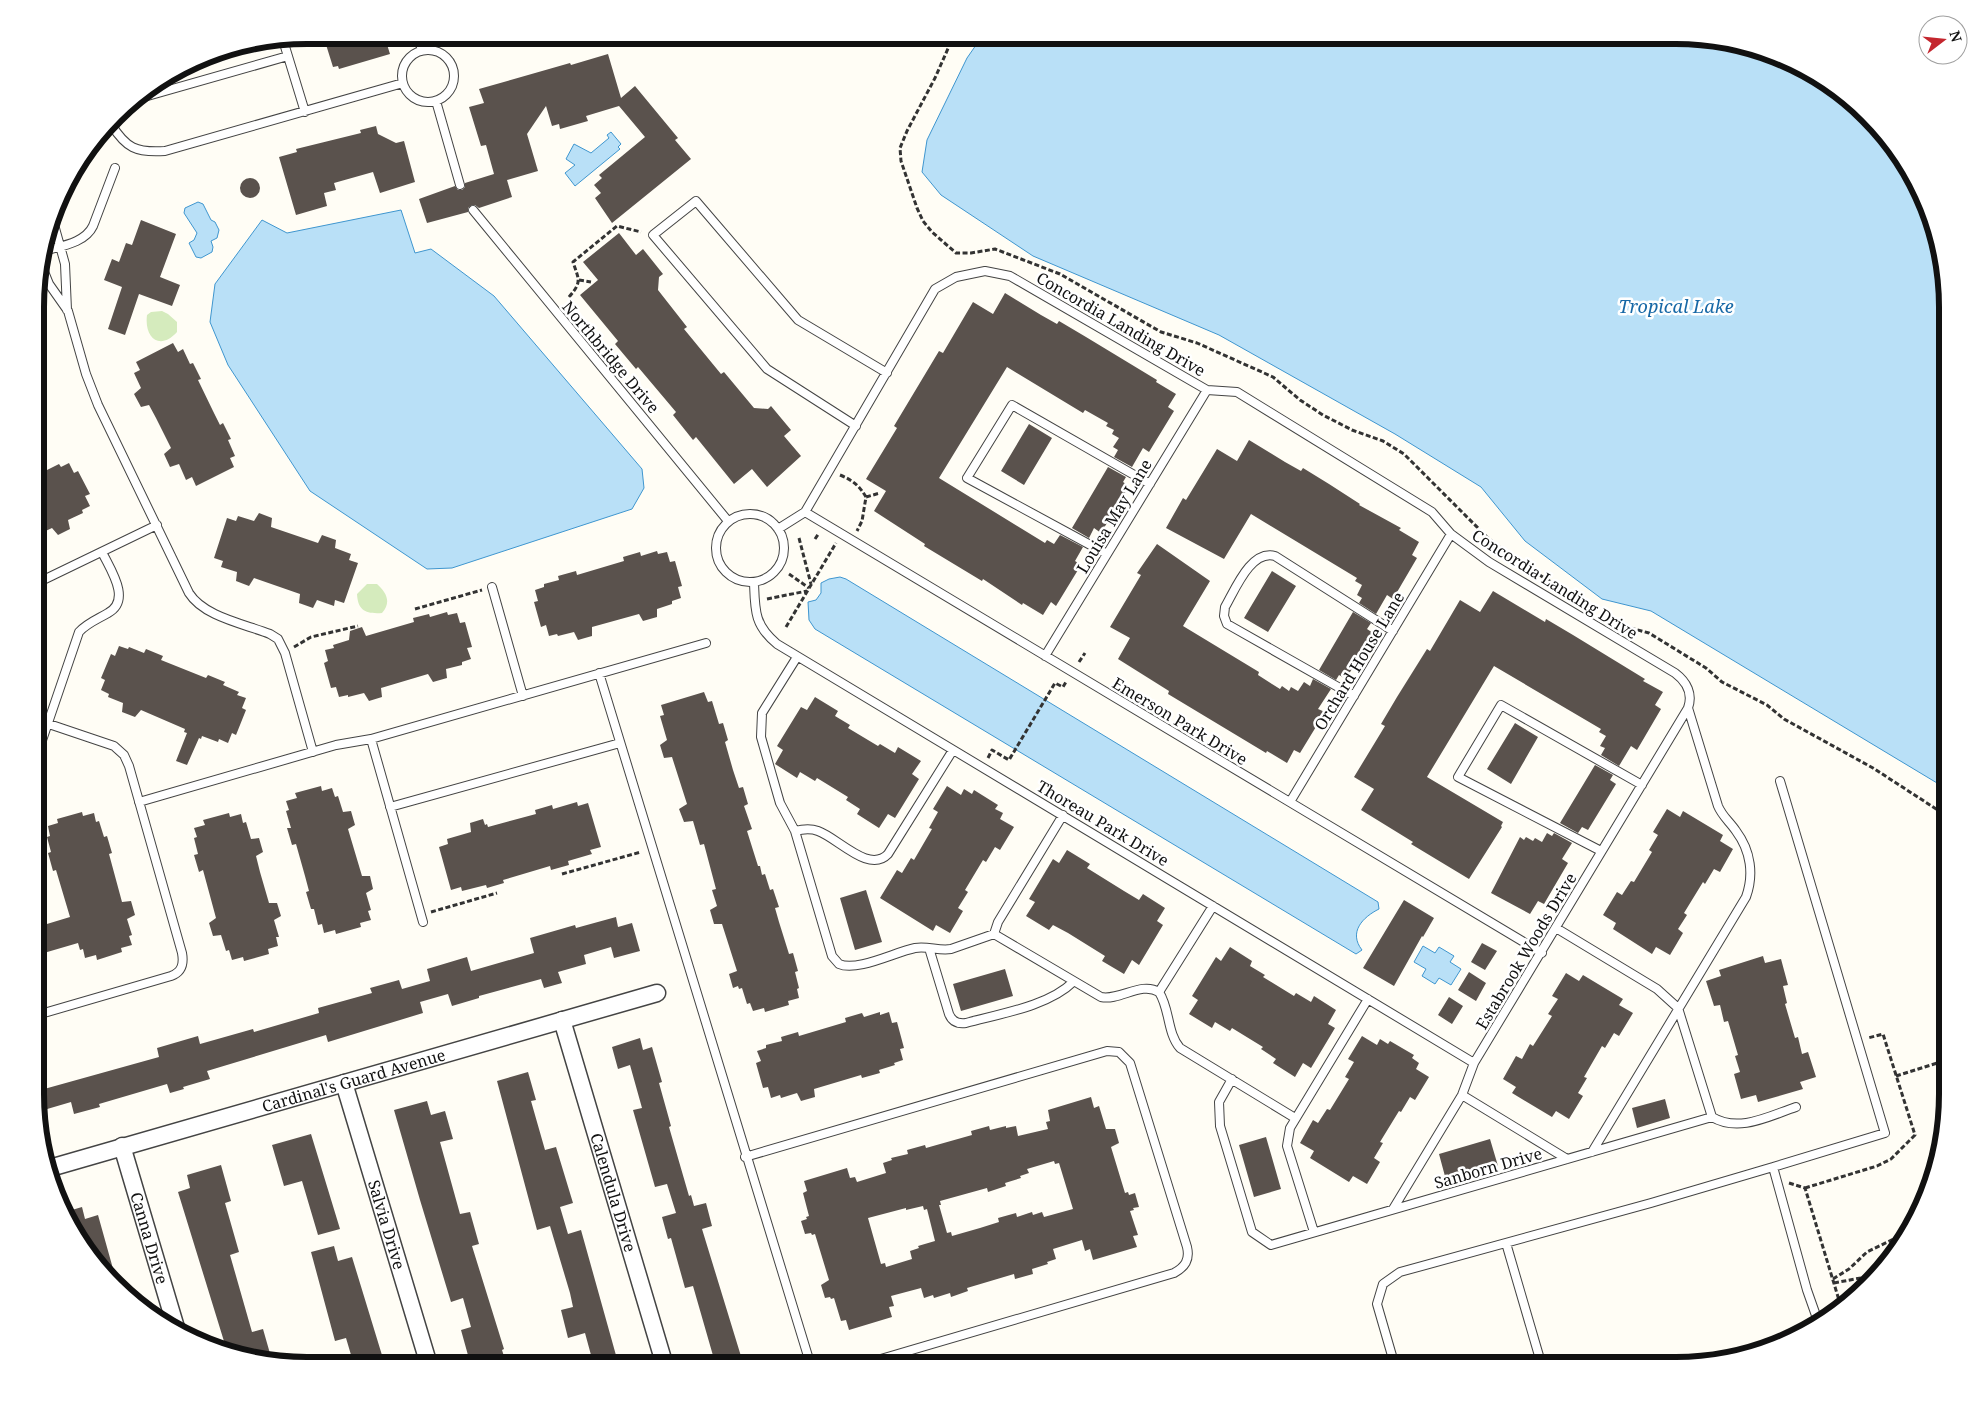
<svg xmlns="http://www.w3.org/2000/svg" width="1983" height="1401" viewBox="0 0 1983 1401" font-family="'Noto Serif',serif">
<style>
.green{fill:#d5ebbd}
.water{fill:#b9e0f7;stroke:#3f96cf}
.building{fill:#5a524d;fill-rule:evenodd}
.lines{fill:none;stroke-linecap:round;stroke-linejoin:round}
.service-casing{stroke:#444;stroke-width:10}
.minor-casing{stroke:#444;stroke-width:19}
.path{stroke:#333;stroke-width:3;stroke-dasharray:5 2.5;stroke-linecap:butt}
.service{stroke:#fff;stroke-width:8}
.minor{stroke:#fff;stroke-width:16}
.labels{text-anchor:middle;dominant-baseline:central;stroke-width:5;stroke-linejoin:round;paint-order:stroke}
.street-label{font-size:16px;fill:#111;stroke:#fff}
.water-label{font-size:18px;font-style:italic;fill:#1768a6;stroke:#fff}
.rim{fill:none;stroke:#111;stroke-width:6}
</style>
<rect width="100%" height="100%" fill="#fffdf5"/>
<path class="green" d="M162,311L168,314L177,322V332C160,351 144,338 147,315L151,312Z
M367,584H377C386,592 392,602 382,613C366,614 358,611 357,594Z"/>
<path class="water" d="M983,35L1694,36L1780,56L1842,91L1892,141L1920,186L1947,289V789L1651,611L1602,599L1525,541L1481,487L1395,434L1219,335L1033,256L941,195L922,172L927,140L967,58Z
M611,132L621,144L618,147L620,149L575,186L565,173L575,165L566,159L574,144L591,153L609,138L607,135Z
M198,202L203,204L211,220L215,222L219,230L217,238L211,241L213,247L212,252L201,258L196,257L189,243L194,240L197,233L184,213L185,208Z
M401,210L415,253L431,249L494,296L642,469L644,488L632,509L452,568L427,569L310,491L228,365L210,322L215,284L262,220L287,233Z
M840,577L846,579L1378,902L1379,909C1363,917 1348,932 1362,950L1356,954L815,629L809,620L808,602L816,600L821,593V583L829,579Z
M1423,946L1435,953L1439,947L1454,956L1450,962L1461,969L1451,985L1439,978L1435,984L1422,976L1426,969L1414,962Z"/>
<path class="building" d="M323,35H384L390,54L339,69L338,66L333,67Z
M608,54L621,98L635,86L678,138L675,140L691,159L612,223L595,198L601,193L594,185L602,178L599,175L645,137L619,106L586,116L588,121L560,129L559,124L552,126L546,106L527,134L538,171L507,180L512,197L479,208L475,205H472L468,208V212L427,223L419,199L455,186L458,190H462L465,187V183L494,174L486,145L481,146L469,107L484,103L479,89L570,63L571,65Z
M376,126L378,134L396,143L404,141L415,182L380,193L373,172L334,183L336,190L324,193L327,206L296,215L279,157L297,152L296,149L361,133L360,130Z
M240 188a10 10 0 1 1 20 0a10 10 0 1 1-20 0Z
M141,220L176,234L160,277L180,285L172,306L139,294L125,335L108,329L122,287L104,280L112,259L119,262L126,243L132,245Z
M619,233L636,255L643,249L663,274L659,277L658,290L687,327L684,329L721,374L724,372L754,408L768,409L771,406L791,430L784,436L801,456L767,487L752,469L734,484L696,437L693,440L673,415L676,412L638,367L636,369L615,344L618,341L580,295L598,280L583,262Z
M1005,293L1041,315L1057,324L1059,321L1086,337L1157,380L1156,382L1176,394L1168,407L1174,411L1149,452L1143,448L1132,467L1114,457L1118,450L1113,447L1119,438L1112,434L1114,430L1106,426L1108,423L1085,410L1083,413L1007,367L939,478L1045,543L1047,540L1054,544L1060,535L1083,547L1075,561L1081,565L1056,606L1051,602L1043,615L1023,603L1022,605L983,579L982,581L924,546L925,544L874,511L886,491L866,479L897,428L894,426L939,351L943,353L973,302L993,314Z
M173,343L178,352L183,349L190,364L193,363L201,379L198,380L213,411L220,425L223,423L231,439L228,440L235,456L230,458L234,467L196,486L192,477L186,480L179,464L170,467L164,454L171,448L156,418L149,405L141,407L134,394L141,388L134,373L140,370L136,362Z
M1029,424L1052,438L1024,485L1001,471Z
M1249,440L1285,462L1301,471L1303,468L1329,484L1360,504L1359,505L1401,528L1399,530L1419,542L1412,555L1417,558L1393,599L1387,595L1376,614L1359,603L1362,598L1357,595L1362,585L1355,581L1357,578L1251,514L1224,559L1166,528L1183,498L1186,500L1217,449L1237,461Z
M69,463L74,473L78,471L90,494L85,496L90,506L82,510L83,513L68,520L70,529L58,535L52,528L37,535V475L59,464L61,467Z
M1108,467L1126,477L1123,482L1129,486L1101,533L1094,528L1089,538L1072,528Z
M259,513L272,518L271,527L318,543L322,535L336,540L335,548L351,554L349,560L358,563L344,603L335,600L334,606L317,600L313,608L299,603L300,594L254,578L249,586L236,581L237,572L221,567L223,561L214,558L227,518L236,521L238,516L254,521Z
M1157,544L1210,581L1183,626L1259,672L1258,675L1280,689L1282,686L1289,691L1291,687L1298,691L1304,682L1310,686L1313,679L1331,689L1318,709L1325,712L1300,753L1294,750L1287,763L1267,751L1266,753L1168,694L1169,691L1118,659L1130,638L1110,627L1141,575L1137,573Z
M657,551L658,554L667,552L670,562L675,561L682,586L678,587L681,598L672,601V604L657,609V617L643,621L639,614L592,627V636L578,640L574,632L558,636L557,634L549,636L546,625L541,627L534,602L538,601L535,590L544,587V584L559,580L558,576L576,571L577,575L624,561L623,557L640,552L641,556Z
M1272,571L1296,586L1268,632L1244,618Z
M1493,591L1545,622L1546,619L1573,635L1645,679L1643,681L1663,692L1655,705L1661,709L1637,750L1631,746L1619,766L1601,755L1605,748L1600,746L1606,736L1599,732L1601,729L1494,666L1427,777L1503,822L1501,826L1502,827L1469,879L1411,844L1413,842L1361,810L1374,789L1354,777L1385,726L1381,724L1397,697L1427,649L1430,651L1460,600L1480,612Z
M447,612L448,615L457,613L460,623L465,622L472,647L467,648L471,659L462,662V665L446,669L447,678L433,682L428,674L381,688L382,697L369,701L364,693L348,697V695L339,697L336,687L331,688L324,663L328,661L325,650L334,648L333,645L349,640L350,631L362,627L366,636L414,622L413,618L429,614L430,617Z
M1353,612L1371,623L1367,629L1373,633L1346,679L1339,675L1336,680L1319,670Z
M119,646L128,649L129,647L144,653L146,649L163,656L161,660L206,678L208,675L225,682L223,685L239,692L237,695L246,698L242,708L246,710L236,735L232,733L228,743L219,739L218,742L202,736L201,739L199,738L187,765L176,761L187,733L184,732L185,729L141,710L135,717L122,712L123,703L108,697L109,694L101,690L105,680L101,678L111,654L115,656Z
M704,692L708,702L712,701L719,724L723,723L728,740L725,742L733,770L739,788L743,787L748,804L744,806L752,829L747,831L758,866H760L762,875L765,874L770,890L773,889L779,907L775,908L779,922L789,954L793,953L798,971L795,972L799,988L797,989L799,998L788,1001L789,1005L765,1012L764,1008L753,1011L750,1003L747,1004L742,988L739,989L738,986L733,988L729,974L737,971L722,924H714L710,910L717,906L712,890L716,889L704,844L700,845L693,821L684,822L679,809L687,804L672,757L664,758L660,745L667,740L660,716L664,715L661,705Z
M815,697L838,711L835,716L850,725L848,728L878,746L880,744L895,753L898,747L921,761L912,774L919,779L895,818L888,814L879,828L857,814L860,809L846,800L848,797L817,778L815,781L800,772L797,778L775,764L783,750L777,746L801,707L807,710Z
M1515,723L1538,737L1511,784L1487,769Z
M1595,765L1613,775L1610,780L1616,784L1588,830L1582,827L1578,833L1560,823Z
M321,786L322,791L332,788L335,797L338,796L343,812L351,811L355,825L348,829L362,876H370L373,889L366,893L371,910L368,911L371,920L360,923L361,927L336,934L335,930L324,933L322,924L318,925L314,909H311L306,892L309,891L305,876L296,844L292,845L287,828H291L286,811L289,810L286,801L297,798L295,793Z
M947,786L961,795L964,789L972,794L974,790L998,805L995,809L1003,813L1000,819L1014,827L1000,850L995,847L986,862L983,860L965,890L968,892L958,908L963,911L950,933L936,925L933,931L880,898L897,870L902,873L911,858L914,860L932,829L929,828L938,812L933,809Z
M577,802L578,806L588,803L601,847L590,850L592,854L568,861L569,865L551,870L550,866L503,880L504,883L487,888L486,885L462,891L461,887L451,890L439,847L448,844L447,839L471,832L470,823L483,819L485,825L487,824L488,827L536,814L535,810L552,805L553,809Z
M1667,809L1680,817L1683,811L1723,835L1720,841L1733,849L1720,872L1714,869L1705,884L1703,882L1684,913L1687,915L1678,929L1683,933L1670,955L1656,947L1652,954L1613,929L1616,923L1603,915L1617,892L1622,895L1631,881L1634,882L1652,852L1649,850L1658,835L1653,832Z
M82,812L83,816L94,813L96,822L99,821L104,837L107,836L112,853L109,854L122,902L131,901L135,915L127,919L132,935L129,936L132,945L121,948L122,952L97,960L96,955L85,958L83,949L80,950L78,943L37,955V927L70,917L56,870L53,871L48,853L51,852L47,837L50,836L48,826L58,823L57,819Z
M229,813L230,817L241,814L243,823L246,822L251,839L259,838L263,852L256,856L260,872L269,903H277L281,916L274,920L279,937H276L278,946L268,949L269,954L244,961L243,957L232,960L229,950L226,951L221,935L213,936L209,923L216,918L203,870L199,872L194,855L198,854L194,838L197,837L194,828L205,825L203,820Z
M1547,833L1552,836L1554,833L1572,843L1562,859L1568,863L1544,904L1538,901L1530,914L1491,893L1520,837L1524,840L1526,837L1533,841L1535,838L1542,842Z
M1067,850L1090,864L1087,868L1124,891L1139,900L1143,894L1165,908L1157,921L1163,925L1139,965L1132,960L1124,974L1102,961L1105,956L1068,933L1053,925L1049,930L1026,916L1035,902L1029,899L1053,859L1059,863Z
M866,890L882,942L855,950L840,898Z
M1404,900L1434,918L1423,937L1422,936L1394,986L1363,968Z
M616,917L618,927L632,923L640,951L614,958L611,947L584,955L586,964L558,972L562,983L544,988L541,979L479,996V998L452,1006L448,994L420,1002L423,1013L328,1042L326,1035L207,1071L210,1079L183,1087L184,1089L170,1093L167,1084L99,1104L100,1107L74,1114L71,1102L37,1112V1091L159,1057L157,1048L198,1036L200,1044L253,1029L254,1032L319,1013L318,1008L372,993L370,988L399,980L402,989L430,981L427,969L467,957L471,971L534,953L530,938L575,925L576,928Z
M1482,943L1497,951L1485,970L1471,962Z
M1230,947L1252,961L1250,966L1265,975L1263,977L1294,996L1296,993L1311,1002L1314,996L1336,1010L1328,1024L1335,1028L1311,1068L1303,1063L1295,1077L1273,1063L1276,1059L1261,1049L1263,1047L1232,1028L1230,1031L1215,1022L1212,1028L1189,1014L1198,1000L1192,996L1216,957L1221,961Z
M1763,956L1765,963L1781,959L1788,985L1783,986L1787,1003L1785,1004L1795,1038L1798,1037L1802,1054L1808,1052L1816,1077L1800,1082L1803,1089L1758,1102L1756,1095L1741,1099L1734,1074L1740,1072L1735,1056L1738,1055L1728,1021L1724,1022L1720,1005L1714,1006L1706,981L1721,976L1719,970Z
M1005,969L1013,996L961,1011L953,984Z
M1469,972L1486,983L1476,1001L1458,990Z
M1566,973L1579,981L1583,975L1623,999L1619,1005L1633,1013L1619,1036L1614,1033L1605,1048L1602,1046L1584,1077L1587,1078L1578,1093L1583,1096L1569,1119L1556,1111L1552,1117L1512,1093L1516,1087L1503,1079L1516,1056L1522,1059L1530,1044L1533,1046L1552,1016L1548,1014L1558,999L1552,996Z
M1449,997L1463,1006L1452,1024L1438,1015Z
M880,1012V1015L889,1012L892,1023L897,1022L904,1048L900,1049L903,1060L894,1063L895,1065L879,1070L880,1073L862,1078L861,1075L814,1089L815,1097L801,1101L797,1093L781,1098L780,1095L771,1098L768,1087L763,1088L756,1063L761,1061L757,1051L766,1048V1045L782,1041L781,1037L798,1032L799,1036L846,1022L845,1018L862,1013L864,1017Z
M1362,1036L1377,1045L1380,1039L1388,1044L1390,1041L1414,1055L1412,1058L1419,1063L1416,1069L1429,1077L1415,1100L1410,1097L1401,1112L1399,1111L1380,1142L1383,1143L1374,1158L1380,1162L1367,1184L1353,1176L1349,1182L1310,1158L1314,1151L1300,1143L1313,1120L1318,1123L1327,1109L1330,1110L1349,1079L1345,1077L1354,1062L1348,1059Z
M640,1038L643,1050L652,1047L662,1082L659,1083L671,1126L669,1127L689,1196L691,1195L694,1206L706,1203L712,1226L702,1229L744,1366H716L693,1286L685,1288L671,1238L668,1239L662,1217L676,1213L667,1184L655,1187L633,1110L642,1108L630,1065L618,1069L612,1047Z
M528,1072L536,1100L531,1101L545,1150L556,1147L573,1203L560,1207L568,1234L581,1230L619,1366H594L585,1333L568,1338L561,1310L573,1307L570,1293L550,1226L537,1230L497,1081Z
M1091,1097L1094,1108L1099,1106L1106,1129H1115L1119,1143L1111,1147L1125,1193L1128,1192L1129,1195L1135,1193L1139,1207L1133,1208L1134,1210L1130,1211L1138,1235L1133,1236L1137,1247L1093,1260L1090,1249L1085,1251L1082,1240L1053,1249L1056,1259L1047,1262L1048,1264L1032,1269L1033,1274L1015,1279L1014,1274L967,1288L968,1291L951,1297L950,1293L934,1298L933,1295L924,1298L921,1288L891,1296L894,1306L889,1307L892,1317L849,1330L846,1320L841,1321L834,1298L831,1299L830,1297L825,1298L821,1285L829,1280L815,1234L812,1235L811,1233L805,1234L801,1221L807,1219L806,1217L809,1216L803,1193L807,1191L804,1181L847,1168L850,1178L855,1177L857,1182L886,1173L883,1163L892,1160L891,1158L908,1154L907,1150L925,1145L926,1148L972,1135L971,1131L989,1126L990,1130L1006,1126V1128L1016,1126L1018,1136L1048,1129L1046,1122L1050,1121L1048,1110ZM1054,1161L1055,1164L1059,1163L1073,1209L1044,1217L1042,1212L1033,1215L1032,1212L1017,1217L1016,1213L998,1218L999,1222L980,1228L952,1236L951,1232L947,1233L939,1205H941L940,1201L987,1188L988,1192L1006,1186L1005,1183L1021,1178L1020,1176L1029,1173L1027,1169ZM923,1206L924,1210L927,1209L935,1241L918,1246L919,1248L910,1251L912,1259L886,1267L885,1263L881,1264L868,1218L906,1208V1210Z
M1665,1099L1670,1118L1637,1128L1632,1108Z
M427,1101L431,1115L445,1111L453,1139L440,1142L460,1214L470,1212L479,1244L472,1246L504,1349L502,1350L507,1366H471L461,1330L471,1327L463,1298L451,1302L420,1200L394,1110Z
M311,1134L340,1229L318,1235L302,1181L284,1186L272,1145Z
M1266,1137L1281,1189L1254,1197L1239,1145Z
M1490,1139L1498,1166L1446,1180L1439,1154Z
M221,1165L231,1201L225,1203L239,1252L230,1255L252,1332L263,1329L271,1357L262,1359L227,1351L178,1192L190,1188L187,1175Z
M82,1207L85,1219L98,1215L117,1283L71,1230L65,1212Z
M334,1246L338,1261L352,1257L385,1365H354L346,1338L335,1341L311,1252Z"/>
<g class="lines">
<defs>
<path id="service" d="M417,35L422,50
M283,40L305,112
M402 76a26 26 0 1 1 52 0a26 26 0 1 1-52 0Z
M130,101L288,56
M436,101L460,185
M111,124C126,148 136,153 165,151L403,83
M473,210L728,521
M53,221L65,264L67,310
M44,251C61,246 85,243 93,226L115,168
M40,262L49,284L68,311L86,374L98,405L189,593C204,617 245,624 270,634L278,639L285,653L313,752
M856,426L767,369L653,235L696,201L798,320L887,373
M805,512L1542,953
M716 548a34 34 0 1 1 68 0a34 34 0 1 1-68 0Z
M778,529L805,512L935,289L956,277L985,271L1010,276L1207,390L1237,392L1432,512L1451,534L1489,562L1675,673C1687,682 1693,694 1688,708L1474,1063L1462,1095L1393,1209
M1107,554L967,478L1012,405L1150,484
M754,582C755,610 754,625 777,644L1474,1063
M37,583L157,525
M492,587L523,696
M1045,656L1207,390
M797,657L762,713L761,737L780,803L795,831L832,956L839,964C857,972 895,952 915,948C928,946 939,951 951,949L994,934L998,922L1063,815
M599,673L811,1366
M1354,696L1227,624L1224,616L1225,607C1235,590 1251,549 1275,556L1393,631
M37,720L114,746L124,755L129,766L182,953C184,964 182,972 171,976L37,1015
M371,739L423,922
M37,755L79,632C87,623 98,619 108,613C132,600 110,569 102,552
M1780,781L1885,1133L1773,1167L1807,1290L1819,1324
M139,802L336,745L371,739L706,643
M1290,802L1451,534
M390,807L620,743
M795,831C803,829 810,828 818,831C838,838 869,874 888,854L953,750
M1601,851L1458,777L1501,705L1642,785
M1556,928L1657,989L1678,1008L1712,1117C1739,1133 1769,1116 1796,1107
M994,934L1101,997C1120,1001 1141,981 1159,992L1213,906
M929,948L949,1014C952,1022 958,1024 966,1023C999,1014 1049,1006 1073,982
M1159,992C1170,1009 1167,1033 1180,1048L1295,1118
M1232,1079L1219,1102L1220,1126L1252,1232L1271,1245L1712,1117
M1462,1095L1567,1159
M1592,1152L1746,897C1754,875 1751,851 1736,831C1730,822 1722,816 1718,806L1688,708
M745,1157L1107,1051L1119,1052L1130,1063L1187,1247C1190,1260 1185,1267 1174,1273L857,1366
M1314,1232L1287,1146L1290,1128L1368,999
M1506,1243L1542,1366
M1395,1366L1377,1304L1383,1284L1400,1272L1651,1203L1773,1167"/>
<g id="minor">
<path id="s1" d="M562,1020L665,1366"/>
<path id="s2" d="M344,1083L429,1365"/>
<path id="s3" d="M122,1146L177,1331"/>
<path id="s4" d="M50,1168L657,993"/>
</g>
</defs>
<use href="#service" class="service-casing"/>
<use href="#minor" class="minor-casing"/>
<path class="path" d="M954,35L935,78L907,131L900,148L901,161L917,208L923,221L932,232L956,253H971L995,249L1060,274L1161,332L1197,343L1273,377L1300,400L1323,415L1352,430L1383,441L1404,454L1487,537L1514,559L1559,587
M579,280L591,282
M569,297C582,282 579,280 573,262L617,226L641,232
M840,475C852,480 859,485 866,497L862,521L857,531
M866,497L880,493
M799,538L811,584
M815,539L819,533
M789,574L809,588
M767,599L807,591
M415,609L482,590
M1623,626L1649,633L1662,641L1706,668L1722,682L1767,705L1784,719L1873,768L1947,816
M786,627L836,543
M294,647L311,637L358,626
M1079,662L1085,653
M988,758L992,750L1009,760L1055,683L1063,687L1066,682
M562,874L641,852
M431,912L497,893
M1896,1076L1947,1060
M1789,1183L1805,1188L1842,1310
M1805,1188L1877,1166L1891,1159L1915,1135L1883,1034L1868,1038
M1833,1279L1849,1269L1867,1252L1908,1232
M1834,1283L1876,1275"/>
<use href="#service" class="service"/>
<use href="#minor" class="minor"/>
</g>
<g class="labels">
<g class="street-label">
<text transform="translate(1121 324) rotate(30)">Concordia Landing Drive</text>
<text transform="translate(611 357) rotate(50)">Northbridge Drive</text>
<text transform="translate(1114 516) rotate(-59)">Louisa May Lane</text>
<text transform="translate(1555 584) rotate(32)">Concordia Landing Drive</text>
<text transform="translate(1359 661) rotate(-59)">Orchard House Lane</text>
<text transform="translate(1180 721) rotate(31)">Emerson Park Drive</text>
<text transform="translate(1103 823) rotate(31)">Thoreau Park Drive</text>
<text transform="translate(1526 951) rotate(-59)">Estabrook Woods Drive</text>
<text stroke="none"><textPath href="#s4" startOffset="316">Cardinal's Guard Avenue</textPath></text>
<text transform="translate(1488 1168) rotate(-16)">Sanborn Drive</text>
<text stroke="none"><textPath href="#s1" startOffset="180">Calendula Drive</textPath></text>
<text stroke="none"><textPath href="#s2" startOffset="148">Salvia Drive</textPath></text>
<text stroke="none"><textPath href="#s3" startOffset="96">Canna Drive</textPath></text>
</g>
<g class="water-label">
<text x="1676" y="306">Tropical Lake</text>
</g>
</g>
<path d="M0 0H1983V1401H0ZM307 44H1676A263 263 0 0 1 1939 307V1094A263 263 0 0 1 1676 1357H307A263 263 0 0 1 44 1094V307A263 263 0 0 1 307 44Z" fill="#fff" fill-rule="evenodd"/>
<path class="rim" d="M307 44H1676A263 263 0 0 1 1939 307V1094A263 263 0 0 1 1676 1357H307A263 263 0 0 1 44 1094V307A263 263 0 0 1 307 44Z"/>
<g transform="translate(1943 40) rotate(74)"><circle r="24" fill="#ffffff" stroke="#a0a0a0"/>
<path d="M0-4L9 19L0 12L-9 19Z" fill="#c4262e"/>
<text y="-8" font-size="14" font-weight="bold" text-anchor="middle" fill="#111111">N</text>
</g>
</svg>
